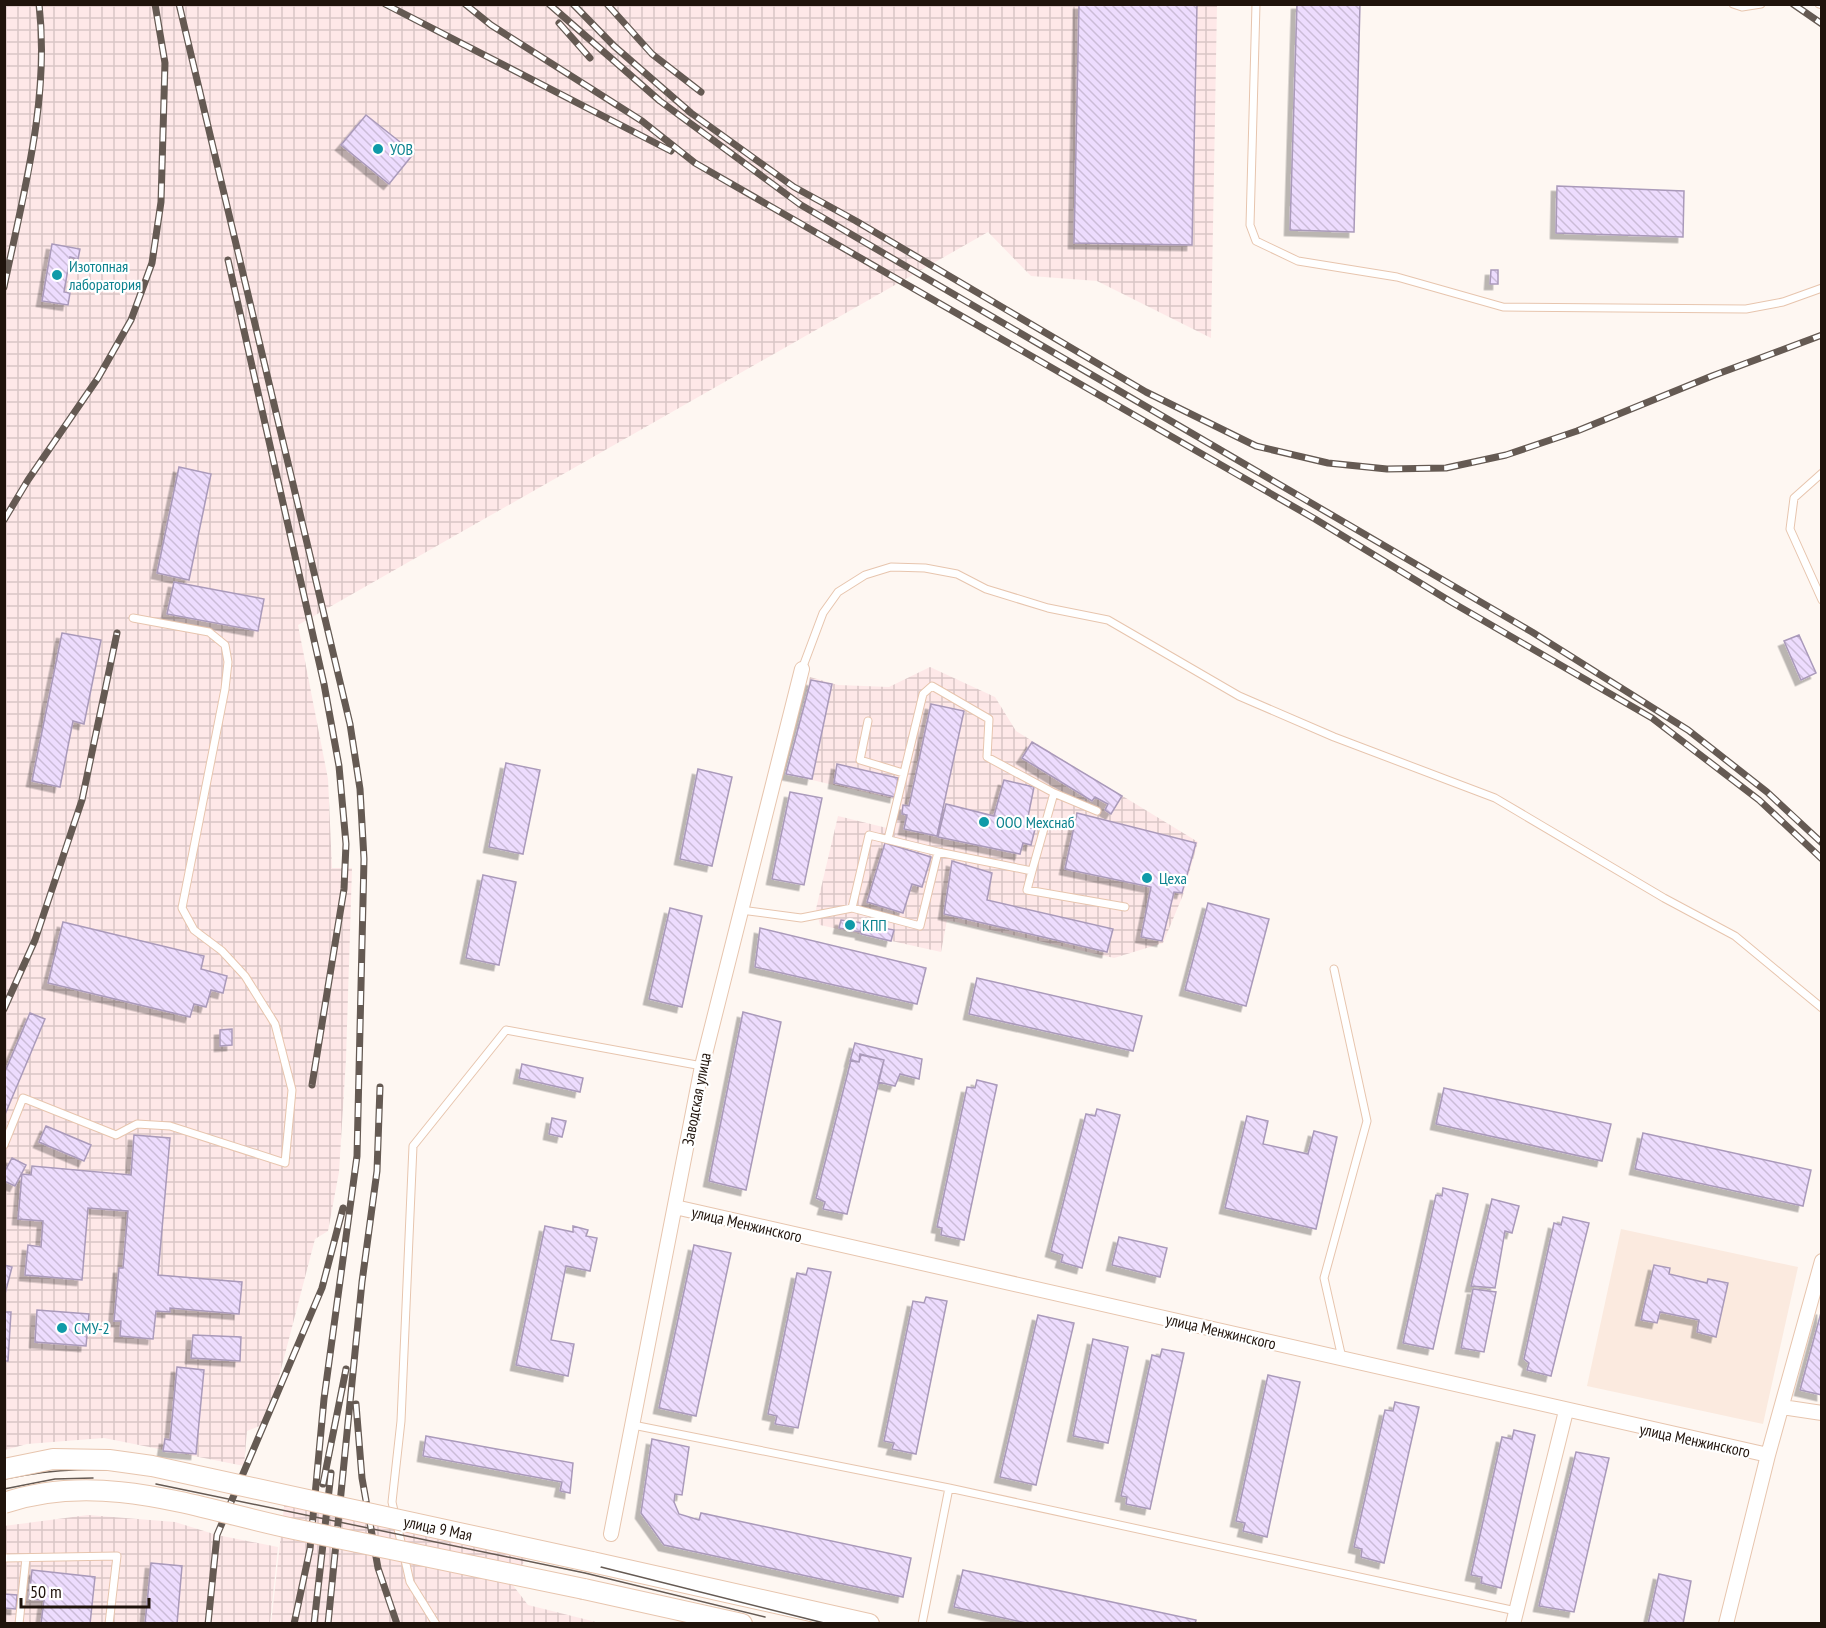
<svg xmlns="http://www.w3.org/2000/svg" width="1826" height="1628" viewBox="0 0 1826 1628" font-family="'PT Sans Narrow',sans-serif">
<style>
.industrial{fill:url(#industrial-grid)}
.built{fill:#fbeadf}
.building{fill:url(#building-back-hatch);stroke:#aa9aba;stroke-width:1.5;filter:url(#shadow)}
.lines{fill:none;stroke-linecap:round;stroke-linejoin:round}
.lane-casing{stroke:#e7c5ae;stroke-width:9}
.street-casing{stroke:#e7c5ae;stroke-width:16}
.secondary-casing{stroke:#e7c5ae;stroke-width:22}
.lane{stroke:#fff;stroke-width:7}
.street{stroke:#fff;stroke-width:14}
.secondary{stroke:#fff;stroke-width:20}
.tram{stroke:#655a53;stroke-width:1.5}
.rail-casing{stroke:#655a53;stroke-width:7}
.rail{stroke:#fff;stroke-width:4.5;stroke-dasharray:14;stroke-linecap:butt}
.secondary-bridge-casing{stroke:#e7c5ae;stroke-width:22;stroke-linecap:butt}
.secondary-bridge{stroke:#fff;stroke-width:20}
.culture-dot{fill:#0f9aa8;stroke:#fff;stroke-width:2}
.labels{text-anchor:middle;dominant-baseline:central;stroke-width:4.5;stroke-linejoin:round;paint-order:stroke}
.culture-label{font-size:16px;fill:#0d838f;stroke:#fff;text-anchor:start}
.street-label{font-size:16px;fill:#20140c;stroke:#fff}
</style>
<defs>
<pattern id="industrial-grid" width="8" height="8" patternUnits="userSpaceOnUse" patternTransform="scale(1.5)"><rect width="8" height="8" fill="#fee8e8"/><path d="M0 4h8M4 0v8" fill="none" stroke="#d9c6c6"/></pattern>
<pattern id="building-back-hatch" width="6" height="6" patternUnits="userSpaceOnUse" patternTransform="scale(1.5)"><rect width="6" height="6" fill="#eddcfe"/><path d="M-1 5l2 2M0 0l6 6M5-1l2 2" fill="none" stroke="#cbbcd8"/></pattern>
<filter id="shadow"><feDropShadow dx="-5.5" dy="5.5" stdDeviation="0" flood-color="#0004"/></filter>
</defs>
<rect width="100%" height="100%" fill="#fef7f2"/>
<path class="industrial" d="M5,5H1217L1211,338L1097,281L1031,276L988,232L298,625L328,779L332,868H352L346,1059L339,1172L328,1231L315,1239L267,1423L247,1431L244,1466L104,1438L27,1444L5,1450Z
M930,667L995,697L1016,731L1198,842L1183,895L1163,943L1114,958L947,920L941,952L820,925L816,909L838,816L887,828L894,799L786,774L810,677L838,685L889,687Z
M286,1489L529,1555L518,1571L506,1576L528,1605L604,1624H271Z
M88,1515L175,1522L217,1535L278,1547L270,1623H5L4,1526Z"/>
<path class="built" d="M1621,1229L1798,1267L1763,1424L1587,1386Z"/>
<path class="building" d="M1079,4H1197L1192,245L1074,243Z
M1297,4H1360L1354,232L1290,230Z
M366,115L414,153L389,184L341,145Z
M1557,186L1684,191L1683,237L1556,233Z
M52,244L80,249L78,259L70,257L64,292L70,293L68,305L42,301Z
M1491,270H1498V284H1490Z
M179,467L211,474L189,580L157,573Z
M174,582L264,599L258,631L167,614Z
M62,633L101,640L84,724L73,721L60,787L32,781Z
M1799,635L1816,673L1801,680L1784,641Z
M811,680L832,684L812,779L786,774Z
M931,704L964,711L937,836L904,829L907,815L902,814L903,805L909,806Z
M1032,742L1122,796L1111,814L1105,810L1108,804L1095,797L1092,801L1022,758Z
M506,763L540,770L523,854L489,847Z
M837,764L898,778L895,797L834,783Z
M698,769L732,777L712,866L680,859Z
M1004,780L1034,787L1026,827L1035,829L1031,845L1023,843L1020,854L938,837L946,804L994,816Z
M790,792L822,798L804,885L772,879Z
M1077,813L1196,843L1182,893L1174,892L1162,941L1141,937L1151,887L1065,869Z
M885,843L931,857L922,887L912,884L903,913L867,902Z
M952,861L992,873L987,900L1113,929L1107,952L944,914Z
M483,875L516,882L499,965L466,958Z
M1208,903L1269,919L1246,1006L1185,990Z
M670,908L702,916L682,1007L649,999Z
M841,920L862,923L860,932L839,928Z
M63,922L204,956L201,969L227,976L223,993L211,990L206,1007L194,1004L190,1017L48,983Z
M863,924L894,930L891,941L861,934Z
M760,928L926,968L917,1004L755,967Z
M977,978L1142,1016L1133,1051L969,1014Z
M743,1012L781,1022L746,1190L709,1181Z
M30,1013L45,1019L4,1117V1074Z
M232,1029V1045L220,1046V1030Z
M855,1043L922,1059L919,1079L900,1074L895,1086L878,1082L884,1060L860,1054L859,1062L850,1061Z
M861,1055L884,1060L847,1214L823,1209L825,1202L816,1198L851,1060L859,1062Z
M522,1064L583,1078L580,1092L519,1078Z
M977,1080L997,1085L964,1240L941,1235L942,1228L937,1227L967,1087L975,1088Z
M1444,1088L1611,1124L1602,1161L1436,1124Z
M1097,1109L1120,1115L1082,1268L1061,1262L1063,1255L1051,1251L1086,1114L1095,1116Z
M1247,1116L1268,1121L1263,1144L1308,1154L1314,1131L1337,1137L1316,1229L1225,1208Z
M552,1118L566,1121L562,1137L549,1134Z
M46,1126L91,1145L84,1161L39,1142Z
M1643,1133L1811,1170L1803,1206L1635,1169Z
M134,1135L170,1138L158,1275L242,1282L239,1314L170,1308V1312L156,1311L153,1339L120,1336L121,1321H114L119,1268H123L128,1211L88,1208L82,1280L25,1275L28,1245L41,1247L43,1221L18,1219L22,1174L31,1175L32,1166L131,1175Z
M12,1158L26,1165L15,1186L4,1181V1173Z
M1443,1188L1468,1194L1433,1349L1403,1343L1436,1195L1442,1196Z
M1492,1199L1519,1206L1512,1233L1505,1231L1495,1288L1471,1286Z
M1563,1217L1589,1223L1551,1376L1527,1370L1529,1363L1524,1359L1554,1223L1561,1225Z
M545,1226L573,1232V1226L588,1230L586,1236L597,1238L590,1271L566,1266L551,1340L574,1344L568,1376L516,1365Z
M1119,1237L1167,1248L1160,1277L1112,1265Z
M694,1245L731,1253L696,1416L659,1408Z
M4,1265L12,1267L5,1294H4Z
M1654,1265L1670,1268L1669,1274L1707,1283L1708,1279L1728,1283L1716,1337L1697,1332L1699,1320L1660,1312L1657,1323L1641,1320Z
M808,1268L831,1272L798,1428L775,1424L777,1416L768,1414L797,1273L806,1275Z
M1473,1289L1496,1292L1484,1352L1461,1348Z
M926,1297L947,1301L916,1454L892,1449L894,1443L884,1441L913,1301L924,1303Z
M1822,1309V1395L1800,1390Z
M37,1310L89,1314L86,1346L35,1342Z
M4,1312H11L8,1361H4Z
M1038,1315L1074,1323L1036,1485L1000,1477Z
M193,1335L241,1337L240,1361L191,1358Z
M1093,1339L1128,1347L1108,1443L1073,1436Z
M1162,1349L1184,1353L1150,1509L1126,1504L1127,1497L1121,1496L1152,1355L1160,1357Z
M177,1367L204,1370L196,1454L163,1451L165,1439L170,1440Z
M1268,1375L1300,1382L1267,1537L1243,1531L1245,1523L1236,1521Z
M1395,1402L1419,1407L1384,1563L1361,1557L1362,1549L1354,1547L1385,1410L1393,1411Z
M1514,1430L1535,1435L1501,1588L1481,1583L1482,1577L1471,1575L1502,1437L1512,1439Z
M426,1436L573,1463L570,1493L560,1491L562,1482L423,1456Z
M652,1439L689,1447L682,1495L675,1494L674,1502L679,1514L699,1520L701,1513L911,1558L903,1597L664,1545L641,1513Z
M1576,1452L1609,1458L1574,1612L1539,1606Z
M151,1563L182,1566L177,1624H145Z
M32,1570L95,1577L90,1624H41L44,1600L29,1599Z
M963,1570L1196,1620L1195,1624H1031L954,1607Z
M1659,1574L1691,1581L1683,1624H1648Z
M4,1594L17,1595L16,1609L4,1608Z"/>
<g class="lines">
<defs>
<path id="lane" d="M1256,4L1250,225L1256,241L1298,261L1397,277L1503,307L1746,309L1783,302L1822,288
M1733,4L1742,7L1761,4
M1819,4L1822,5
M1822,473L1794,498L1790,529L1822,600
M802,669L823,613L838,592L865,575L891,567L925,568L957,574L986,589L1048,608L1108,620L1239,696L1334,737L1495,798L1664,898L1735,936L1822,1008
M868,721L860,760L903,773
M888,839L923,694L932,686L989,719L987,757L1054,793
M938,852L1032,871L1027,890L1125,907
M1032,871L1054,793L1097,811
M741,910L801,918L852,908L920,926L938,852L869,835L852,908
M1334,969L1367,1121L1324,1278L1342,1358
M4,1145L23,1098L116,1135L137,1124L170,1126L285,1163L292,1090L275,1024L245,976L222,951L194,930L182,908L225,689L228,662L225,645L209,632L133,618
M633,1425L949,1488L1516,1611
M4,1558L117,1556L109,1624
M19,1624L26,1558
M436,1624L410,1582L392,1502L401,1421L413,1146L506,1030L702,1066
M922,1624L949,1488"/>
<path id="street" d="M675,1207L1768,1455
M1782,1407L1822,1413
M611,1534L702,1066L802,669
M1513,1624L1566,1411
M1726,1624L1768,1455L1822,1261"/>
<path id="secondary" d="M592,1562L869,1624
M584,1589L742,1624"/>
</defs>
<use href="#lane" class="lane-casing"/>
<use href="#street" class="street-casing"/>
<use href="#secondary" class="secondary-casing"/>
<use href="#lane" class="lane"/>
<use href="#street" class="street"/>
<use href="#secondary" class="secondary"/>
<path class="tram" d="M4,1479C59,1468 95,1467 150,1474L585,1563L828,1624
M156,1484L585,1573L765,1617
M4,1489L55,1479L93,1478"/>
<defs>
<path id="rail" d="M179,4L350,724L360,789L364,859L357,1156L324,1399L310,1549L294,1624
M385,4L671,151
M465,4L491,25L642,121L695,163L1315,519L1453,603L1652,718L1759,800L1822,859
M549,4L660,101L801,205L1532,632L1688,730L1767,792L1822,843
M573,4L614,46L691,113L794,187L856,221L1146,392L1256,446L1328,463L1387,469L1446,468L1506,455L1577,431L1712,376L1822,335
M607,4L652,54L701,92
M1793,4L1822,24
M559,23L590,58
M228,260L324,684L339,766L346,844L344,889L312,1085
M4,287C23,195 50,99 39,4
M4,520L28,480L98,378L131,320L152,263L161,202L165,63L155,4
M4,1009L35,940L82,800L117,633
M356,1404L362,1478L378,1568L397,1624
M323,1484L346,1369
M208,1624L217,1535L322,1288L343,1208
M314,1624L331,1473
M328,1624L362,1282L377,1171L380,1087"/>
</defs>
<use href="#rail" class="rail-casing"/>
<use href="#rail" class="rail"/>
<defs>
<path id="secondary-bridge" d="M4,1469L53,1459L109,1460L152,1466L592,1562
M4,1503C102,1470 199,1509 294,1529C391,1549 487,1569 584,1589"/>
</defs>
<use href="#secondary-bridge" class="secondary-bridge-casing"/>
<use href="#secondary-bridge" class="secondary-bridge"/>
</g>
<g class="culture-dot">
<circle cx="378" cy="149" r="6"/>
<circle cx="57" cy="275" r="6"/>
<circle cx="984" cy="822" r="6"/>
<circle cx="1147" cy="878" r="6"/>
<circle cx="850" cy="925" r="6"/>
<circle cx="62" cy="1328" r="6"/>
</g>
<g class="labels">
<g class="culture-label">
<text x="390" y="149">УОВ</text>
<text x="69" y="266">Изотопная<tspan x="69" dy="18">лаборатория</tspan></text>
<text x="996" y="822">ООО Мехснаб</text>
<text x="1159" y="878">Цеха</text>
<text x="862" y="925">КПП</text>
<text x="74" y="1328">СМУ-2</text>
</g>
<g class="street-label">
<text transform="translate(696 1099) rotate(-79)">Заводская улица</text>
<text transform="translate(747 1224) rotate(13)">улица Менжинского</text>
<text transform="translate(1221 1331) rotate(13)">улица Менжинского</text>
<text transform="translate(1695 1440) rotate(12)">улица Менжинского</text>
<text transform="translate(438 1528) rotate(12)">улица 9 Мая</text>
</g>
</g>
<rect width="1826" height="1628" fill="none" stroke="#20140c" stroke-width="12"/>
<path d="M21 1598v9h128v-9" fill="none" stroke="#20140c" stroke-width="3"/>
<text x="30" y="1598" font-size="18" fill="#20140c" stroke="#ffffff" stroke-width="4.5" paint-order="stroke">50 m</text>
</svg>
